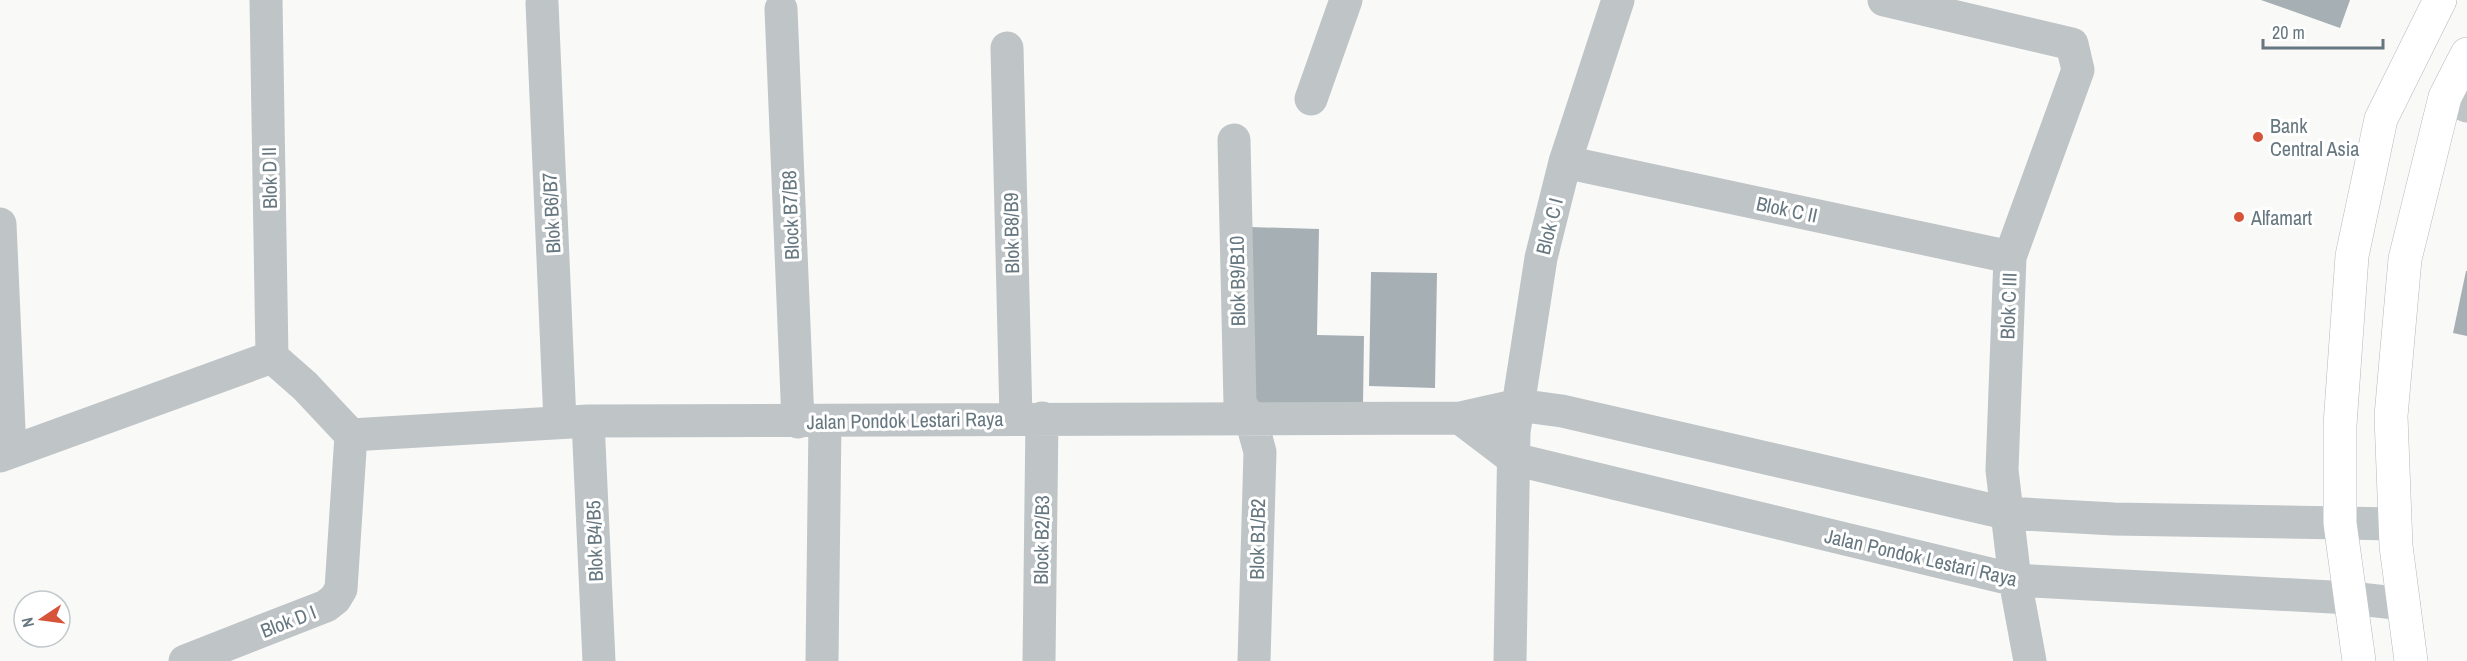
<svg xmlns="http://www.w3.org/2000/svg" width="2467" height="661" viewBox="0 0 2467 661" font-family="'Archivo Narrow',sans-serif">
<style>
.building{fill:#a6afb4}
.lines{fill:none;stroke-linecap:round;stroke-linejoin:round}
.major-casing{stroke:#b3b9bc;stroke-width:34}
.minor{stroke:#bfc4c7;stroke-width:33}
.major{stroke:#fff;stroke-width:33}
.poi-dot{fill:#d7533a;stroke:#fff;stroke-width:2}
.labels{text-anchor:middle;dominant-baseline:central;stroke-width:6;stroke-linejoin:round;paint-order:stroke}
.poi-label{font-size:20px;fill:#667780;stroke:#fff;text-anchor:start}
.street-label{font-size:20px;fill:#667780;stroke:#fff}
</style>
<rect width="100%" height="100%" fill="#f9f9f8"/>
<path class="building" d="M2261,0H2350L2340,28Z
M1250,227L1319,229L1317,335L1364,336L1363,405L1247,403Z
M2466,271H2467V336L2453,333Z
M1371,272L1437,273L1435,388L1369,386Z"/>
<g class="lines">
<defs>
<path id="major" d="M2359,661L2340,523V425L2352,256L2381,119L2440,0
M2411,661L2396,546L2391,416L2405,259L2445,97L2467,54"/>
</defs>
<use href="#major" class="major-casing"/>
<path class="minor" d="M266,0L272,357
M1884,0L2072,44L2078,70L2010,257L2002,470L2015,580L2030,661
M542,3L560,422
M781,9L798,422
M1007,48L1016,418
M2445,97L2467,106
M1311,99L1346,0
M1234,140L1240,404L1251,419L1260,452L1254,661
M1565,162L2010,257
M0,224L10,452
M272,357L305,386L351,435
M1460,418L1514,459L2015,580L2350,598L2404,604
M588,421L599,661
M351,435L588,421L1460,418L1518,405L1562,411L2005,513L2114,519L2395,524
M0,456L272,357
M185,661L326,606L335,599L341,589L351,435
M822,661L825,422
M1039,661L1042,418
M1510,661L1514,432L1541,258L1565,162L1618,0"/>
<use href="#major" class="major"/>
</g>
<g class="poi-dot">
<circle cx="2258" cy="137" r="6"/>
<circle cx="2239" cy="217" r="6"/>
</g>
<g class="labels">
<g class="poi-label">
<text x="2270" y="125">Bank<tspan x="2270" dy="23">Central Asia</tspan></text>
<text x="2251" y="217">Alfamart</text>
</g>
<g class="street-label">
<text transform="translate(269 178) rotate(-91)">Blok D II</text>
<text transform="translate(1787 209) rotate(12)">Blok C II</text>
<text transform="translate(551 213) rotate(-93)">Blok B6/B7</text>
<text transform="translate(790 215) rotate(-92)">Block B7/B8</text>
<text transform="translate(1549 226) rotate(-76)">Blok C I</text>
<text transform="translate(1011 233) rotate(-91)">Blok B8/B9</text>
<text transform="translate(1237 281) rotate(-91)">Blok B9/B10</text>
<text transform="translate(2008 306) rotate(-88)">Blok C III</text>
<text transform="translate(905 420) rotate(-1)">Jalan Pondok Lestari Raya</text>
<text transform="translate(1257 539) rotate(-89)">Blok B1/B2</text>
<text transform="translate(1041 540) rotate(-89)">Block B2/B3</text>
<text transform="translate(594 541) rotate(-92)">Blok B4/B5</text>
<text transform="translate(1921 557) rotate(13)">Jalan Pondok Lestari Raya</text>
<text transform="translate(288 621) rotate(-21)">Blok D I</text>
</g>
</g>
<g transform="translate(42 619) rotate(257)"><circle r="28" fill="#ffffff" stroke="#c2c9cc" stroke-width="1.5"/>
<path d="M0-4.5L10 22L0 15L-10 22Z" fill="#d7533a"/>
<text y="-9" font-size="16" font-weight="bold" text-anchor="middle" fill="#667780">N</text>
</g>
<path d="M2263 39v9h120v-9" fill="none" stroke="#667780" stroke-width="3"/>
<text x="2272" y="39" font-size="18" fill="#667780" stroke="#ffffff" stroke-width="4.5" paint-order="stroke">20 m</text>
</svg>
